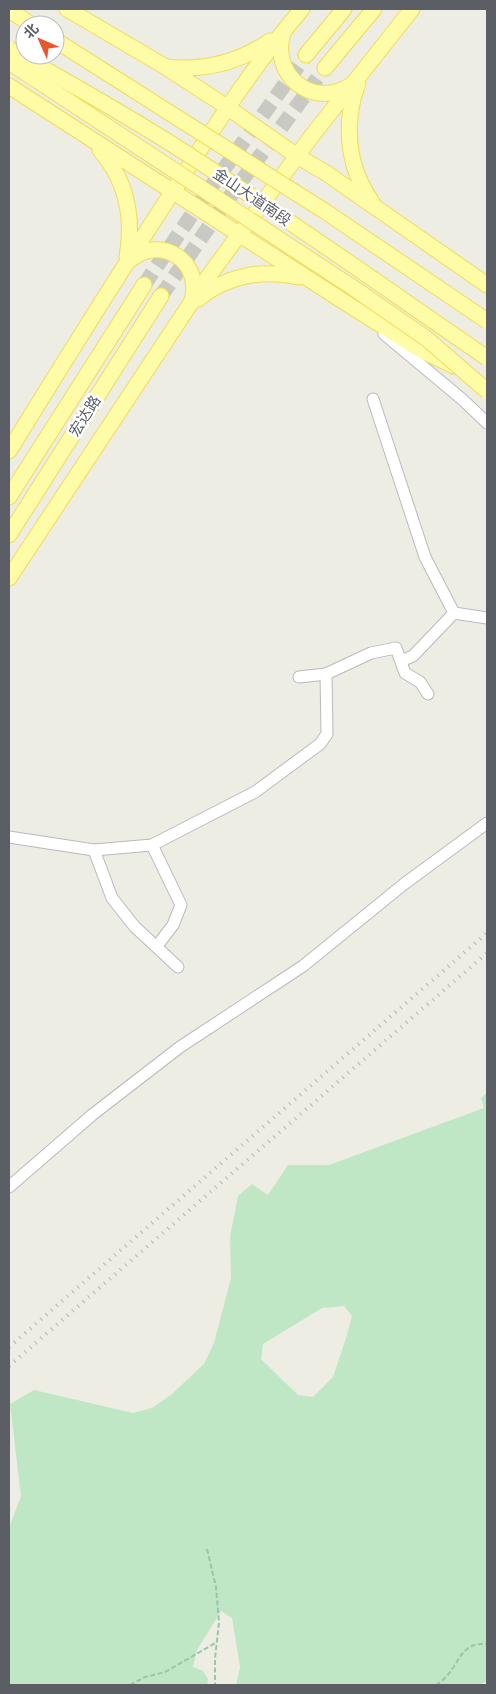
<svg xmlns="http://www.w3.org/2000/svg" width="496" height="1694" font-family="Raleway,'Noto Sans SC',sans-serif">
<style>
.green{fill:#bfe6c5;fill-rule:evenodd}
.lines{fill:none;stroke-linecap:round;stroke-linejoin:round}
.major-tunnel{stroke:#c9c9c3;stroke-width:15;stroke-dasharray:15 8;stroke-linecap:butt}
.minor-casing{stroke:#b8babf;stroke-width:13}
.major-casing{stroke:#f1db59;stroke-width:17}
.path{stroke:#99c6ab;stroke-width:2;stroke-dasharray:5 2.5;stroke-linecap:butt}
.minor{stroke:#fff;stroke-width:11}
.major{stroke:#fffca7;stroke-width:15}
.rail{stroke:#b4b5b5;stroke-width:4;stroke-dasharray:1 6;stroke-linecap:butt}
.major-bridge-casing{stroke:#f1db59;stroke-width:17;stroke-linecap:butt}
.major-bridge{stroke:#fffca7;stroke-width:15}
.labels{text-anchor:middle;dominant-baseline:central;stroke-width:5;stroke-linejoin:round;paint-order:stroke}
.street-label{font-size:15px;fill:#5b5e64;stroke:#fff}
</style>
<rect width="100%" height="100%" fill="#eeede3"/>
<path class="green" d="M487,1092v589l-8,4h-243l4,-18 -8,-49 -11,-7 -24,39 -4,17 10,4 5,8 -1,6h-198v-157l12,-32 -11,-92 24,-14 99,23 19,-5 20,-14 32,-30 10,-21 17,-65 -1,-41 8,-41 14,-12 16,11 20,-30h41l155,-57 -3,-10zM344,1306l8,10 -5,19 -14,42 -20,20 -15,-2 -37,-36 2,-15 59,-36z"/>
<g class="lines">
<g class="major-tunnel">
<polyline points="144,285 208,191 306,55"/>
<polyline points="161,296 226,202 325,68"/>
</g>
<defs>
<g id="minor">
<polyline points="384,334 463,400 487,423"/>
<polyline points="373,399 425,557 454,613 487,618"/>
<polyline points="401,661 413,656 454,613"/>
<polyline points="299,677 326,674"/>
<polyline points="9,837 94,850 152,845 255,792 320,744 327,734 326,674 371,653 396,648 405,673 420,682 428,694"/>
<polyline points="152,845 181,905 173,925 157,946"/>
<polyline points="94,850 112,898 135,927 178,967"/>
<polyline points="9,1187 92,1115 180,1047 303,966 404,884 487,823"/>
</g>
<g id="major">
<polyline points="67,9 164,66 227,107 297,156 326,173 487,285"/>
<polyline points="9,10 32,25"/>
<path d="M283,33c-13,42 30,77 68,52"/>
<polyline points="306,55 344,9"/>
<path d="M166,67c38,4 72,-4 104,-26"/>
<polyline points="325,68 374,9"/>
<path d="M358,83c-15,39 -11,84 14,119"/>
<polyline points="9,86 346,303 419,349 454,366"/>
<path d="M100,150c26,30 34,67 27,107"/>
<path d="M130,260c31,-26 73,1 62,41"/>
<path d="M198,299c29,-24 65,-30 101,-22"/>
<path d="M9,451c55,-89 110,-178 168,-266 39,-61 78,-121 125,-176"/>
<polyline points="9,497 144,285"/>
<polyline points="9,535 161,296"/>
<polyline points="9,578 208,277 311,137 412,9"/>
</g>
</defs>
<use href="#minor" class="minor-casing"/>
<use href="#major" class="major-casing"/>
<g class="path">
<polyline points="207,1549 216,1587 219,1622 215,1659 215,1685"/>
<polyline points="130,1685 145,1677 165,1672 217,1642"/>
<path d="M436,1685c3,-2 7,-5 10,-8 14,-15 15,-35 41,-33"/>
</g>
<use href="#minor" class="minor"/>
<use href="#major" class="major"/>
<g class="rail">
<polyline points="9,1347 487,933"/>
<polyline points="9,1366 487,953"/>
</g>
<defs>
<g id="major-bridge">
<polyline points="55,40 326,212 487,321"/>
<path d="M9,49c57,32 114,64 169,99 105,67 207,140 309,210"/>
<polyline points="9,62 355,289 427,339 487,391"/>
</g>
</defs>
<use href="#major-bridge" class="major-bridge-casing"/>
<use href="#major-bridge" class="major-bridge"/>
</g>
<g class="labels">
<g class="street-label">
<text transform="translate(252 197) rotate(34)">金山大道南段</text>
<text transform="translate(85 416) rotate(-58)">宏达路</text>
</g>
</g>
<rect width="496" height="1694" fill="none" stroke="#5b5e64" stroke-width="20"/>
<g transform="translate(40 40) rotate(315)"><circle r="24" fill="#ffffff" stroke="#bdbfc1"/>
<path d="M0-4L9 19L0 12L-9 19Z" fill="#e8562f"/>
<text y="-8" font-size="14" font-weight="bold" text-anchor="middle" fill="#5b5e64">北</text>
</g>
</svg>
